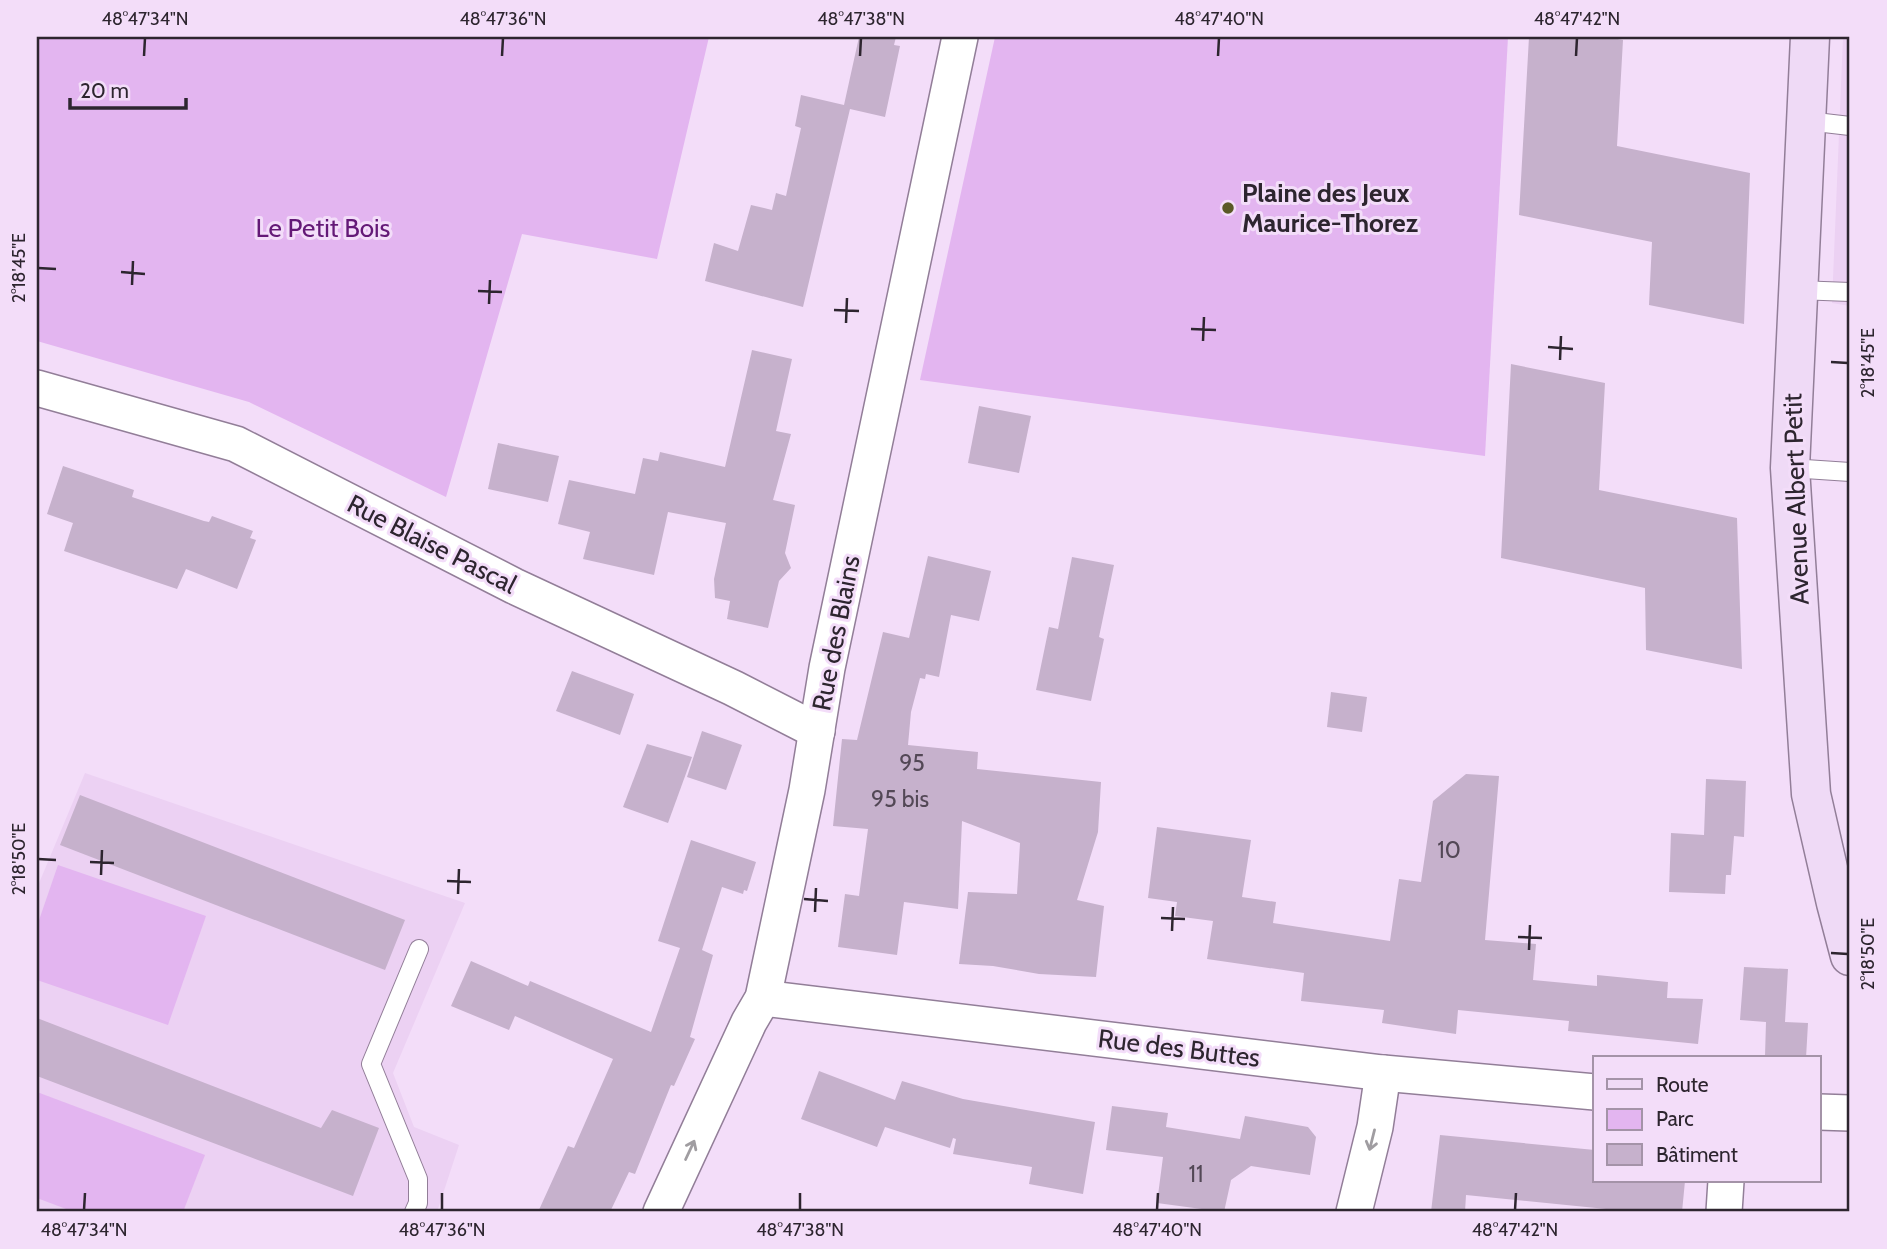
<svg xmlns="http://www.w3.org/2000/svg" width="1887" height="1249" font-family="Cabin,sans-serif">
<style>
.built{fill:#ecd1f3}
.green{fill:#e3b5f0}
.building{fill:#c6b1cc}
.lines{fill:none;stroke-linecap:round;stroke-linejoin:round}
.lane-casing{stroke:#927e98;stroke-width:20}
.street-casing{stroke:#927e98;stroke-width:38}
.secondary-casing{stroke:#927e98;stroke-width:41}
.lane{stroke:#fff;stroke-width:18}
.street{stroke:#fff;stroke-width:35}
.secondary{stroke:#efdaf6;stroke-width:38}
.oneway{stroke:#a09da1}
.ticks{fill:none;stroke:#2d252f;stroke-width:2.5}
.poi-dot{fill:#5a5926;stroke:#f3ddf9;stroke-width:2.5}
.labels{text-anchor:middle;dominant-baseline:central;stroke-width:6;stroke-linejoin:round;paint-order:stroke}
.number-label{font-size:23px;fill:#534856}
.poi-label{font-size:26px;font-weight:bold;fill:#2d252f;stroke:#f3ddf9;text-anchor:start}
.park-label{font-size:26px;fill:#641977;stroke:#f3ddf9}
.street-label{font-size:26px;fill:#2d252f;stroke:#f3ddf9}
.neatline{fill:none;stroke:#2d252f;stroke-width:2.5}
.ticks-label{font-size:18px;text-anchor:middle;fill:#2d252f}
</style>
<rect width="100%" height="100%" fill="#f3ddf9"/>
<g class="built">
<polygon points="1843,37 1850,37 1850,306 1832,303"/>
<polygon points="85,773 465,903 393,1073 414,1127 459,1145 437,1212 37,1212 37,888"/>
</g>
<g class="green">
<polygon points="37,37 709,37 657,259 522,234 446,497 249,402 37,341"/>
<polygon points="995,37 1508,37 1485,456 920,380"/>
<polygon points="58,865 206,916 168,1025 37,980 37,926"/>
<polygon points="37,1092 205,1155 183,1212 74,1212 37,1198"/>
</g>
<g class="building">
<polygon points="859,37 896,37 894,45 900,46 885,117 850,109 803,307 705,281 714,243 738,251 751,205 772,210 776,193 786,196 801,128 795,126 801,95 844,105"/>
<polygon points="1529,37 1607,37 1623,40 1617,146 1750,173 1744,324 1649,305 1652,242 1519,215"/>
<polygon points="752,350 792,359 776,431 791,434 773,500 795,505 785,553 791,568 779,581 768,628 727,619 730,601 715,598 714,579 726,523 668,512 654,575 583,559 590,532 558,524 569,480 635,494 643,458 658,461 660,452 725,467"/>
<polygon points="1511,364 1605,383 1599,490 1737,518 1742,669 1646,650 1645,588 1501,558"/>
<polygon points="979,406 1031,416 1019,473 968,463"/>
<polygon points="498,443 559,456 548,502 488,489"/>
<polygon points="63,466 134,490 132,497 204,521 209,522 212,516 253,531 250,538 256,540 237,589 186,569 177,589 64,551 73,523 47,514"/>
<polygon points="928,556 991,571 979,621 951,615 939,677 926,674 925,679 920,678 911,712 908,745 978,752 977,769 1101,782 1098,832 1077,900 1104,906 1096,977 1039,974 993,966 959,964 968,892 1017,894 1020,843 962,821 958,909 904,902 897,955 838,947 845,894 859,896 868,829 833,826 842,739 857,740 883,632 909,638"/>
<polygon points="1072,557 1114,565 1099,637 1104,639 1091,701 1036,690 1049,627 1058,629"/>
<polygon points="572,671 634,694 620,735 556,711"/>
<polygon points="1331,692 1367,697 1362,732 1327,727"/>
<polygon points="702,731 742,745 726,790 687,777"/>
<polygon points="647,744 692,757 668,823 623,807"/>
<polygon points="1466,774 1499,776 1485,940 1536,944 1533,980 1597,986 1597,975 1668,982 1667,998 1703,999 1698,1044 1568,1031 1569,1021 1458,1010 1456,1034 1382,1023 1384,1010 1301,1001 1304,973 1207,959 1213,921 1175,916 1177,902 1148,898 1157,827 1251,840 1242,897 1276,902 1273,923 1390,941 1399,879 1421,882 1433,801"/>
<polygon points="1706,779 1746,781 1744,837 1734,836 1731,875 1726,875 1725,894 1669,892 1671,833 1704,835"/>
<polygon points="80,795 405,920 385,970 60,845"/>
<polygon points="691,840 756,862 747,891 744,890 743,894 722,887 702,950 713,955 690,1037 695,1039 674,1086 671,1085 635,1174 629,1172 610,1212 538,1212 568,1146 574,1148 613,1059 515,1016 509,1030 451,1006 471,961 528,986 530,981 651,1032 680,948 658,941"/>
<polygon points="1744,967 1788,969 1785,1022 1808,1023 1806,1058 1765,1056 1766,1022 1740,1020"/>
<polygon points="37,1018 321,1128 332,1110 379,1128 353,1196 37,1076"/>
<polygon points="819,1071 895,1100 902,1081 963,1099 1095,1122 1083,1194 1029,1184 1032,1167 953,1154 956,1139 953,1138 950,1148 885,1127 877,1147 801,1119"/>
<polygon points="1112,1106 1168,1113 1166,1127 1240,1139 1245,1116 1308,1127 1316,1137 1310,1175 1251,1166 1231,1180 1224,1212 1157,1203 1163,1157 1106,1150"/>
<polygon points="1440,1135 1595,1150 1595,1181 1685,1181 1682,1212 1636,1212 1466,1195 1465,1212 1431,1212"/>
</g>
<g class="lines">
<defs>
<g id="lane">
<polyline points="1807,121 1850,126"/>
<polyline points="1797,290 1850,292"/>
<polyline points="1790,468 1850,472"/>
<polyline points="414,1212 418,1203 418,1179 371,1064 419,949"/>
</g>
<g id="street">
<polyline points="37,388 236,444 514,586 733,688 817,731"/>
<polyline points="763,998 1383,1073 1595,1092"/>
<polyline points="1819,1112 1850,1113"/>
<polyline points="661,1212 749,1022 763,998 807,790 827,668 960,37"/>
<polyline points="1354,1212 1375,1127 1383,1073"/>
<polyline points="1724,1212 1726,1181"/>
</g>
<polyline id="secondary" points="1810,37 1790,468 1811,794 1836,903 1850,956"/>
</defs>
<use href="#lane" class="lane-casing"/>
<use href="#street" class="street-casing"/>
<use href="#secondary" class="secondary-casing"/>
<use href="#lane" class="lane"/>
<use href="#street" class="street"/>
<use href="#secondary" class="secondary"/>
</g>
<defs><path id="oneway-shaft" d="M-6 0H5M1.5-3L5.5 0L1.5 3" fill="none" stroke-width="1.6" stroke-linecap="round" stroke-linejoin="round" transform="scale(1.75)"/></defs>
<g class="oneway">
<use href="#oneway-shaft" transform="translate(1372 1140) rotate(104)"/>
<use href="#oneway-shaft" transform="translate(690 1150) rotate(-65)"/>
</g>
<path class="ticks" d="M144,56l1,-18M502,56l1,-18M860,56l1,-18M1218,56l1,-18M1576,56l1,-18M38,268l18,1M121,272l24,2M132,285l1,-24M478,291l24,1M489,304l1,-24M834,310l25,1M846,323l1,-25M1191,329l25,1M1203,341l1,-24M1548,347l25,2M1560,360l1,-24M1831,362l17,1M38,859l18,1M90,862l24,1M101,875l1,-25M447,881l24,1M458,894l1,-25M804,899l24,2M815,912l1,-24M1161,918l24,1M1172,931l1,-24M1518,937l24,1M1529,950l1,-25M1831,953l17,1M84,1210l1,-17M442,1210v-17M800,1210v-17M1157,1210l1,-17M1515,1210l1,-17"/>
<circle class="poi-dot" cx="1228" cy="208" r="7"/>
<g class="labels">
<g class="number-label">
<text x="912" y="763">95</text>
<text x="900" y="799">95 bis</text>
<text x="1449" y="850">10</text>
<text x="1196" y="1174">11</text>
</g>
<g class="poi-label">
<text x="1242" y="193">Plaine des Jeux<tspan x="1242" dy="30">Maurice-Thorez</tspan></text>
</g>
<g class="park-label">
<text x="323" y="228">Le Petit Bois</text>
</g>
<g class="street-label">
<text transform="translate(1796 499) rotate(-92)">Avenue Albert Petit</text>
<text transform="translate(432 544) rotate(27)">Rue Blaise Pascal</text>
<text transform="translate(836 633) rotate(-79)">Rue des Blains</text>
<text transform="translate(1179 1048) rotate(7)">Rue des Buttes</text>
</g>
</g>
<rect width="1887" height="1249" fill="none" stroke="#f3ddf9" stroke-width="77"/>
<rect x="1593" y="1056" width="228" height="126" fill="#f3ddf9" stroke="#a493a8" stroke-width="2"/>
<rect x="1607" y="1079" width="35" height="10" fill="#efdaf6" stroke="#a493a8" stroke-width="2"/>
<text x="1656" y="1092" font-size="21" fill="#2d252f">Route</text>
<rect x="1607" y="1109" width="35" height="21" fill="#e3b5f0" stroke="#a493a8" stroke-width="2"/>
<text x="1656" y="1126" font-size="21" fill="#2d252f">Parc</text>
<rect x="1607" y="1144" width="35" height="21" fill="#c6b1cc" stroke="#a493a8" stroke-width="2"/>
<text x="1656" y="1162" font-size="21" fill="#2d252f">Bâtiment</text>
<path d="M70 98v10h116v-10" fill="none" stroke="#2d252f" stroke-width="3.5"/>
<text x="80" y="98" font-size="21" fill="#2d252f" stroke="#f3ddf9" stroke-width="5" paint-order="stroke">20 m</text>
<rect x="38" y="38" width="1810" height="1172" class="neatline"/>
<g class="ticks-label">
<text x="145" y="25">48°47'34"N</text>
<text x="503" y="25">48°47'36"N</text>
<text x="861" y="25">48°47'38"N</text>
<text x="1219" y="25">48°47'40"N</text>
<text x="1577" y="25">48°47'42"N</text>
<text transform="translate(19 268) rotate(-90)" y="6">2°18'45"E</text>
<text transform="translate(1868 363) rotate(-90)" y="6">2°18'45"E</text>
<text transform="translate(19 859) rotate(-90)" y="6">2°18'50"E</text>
<text transform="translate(1868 954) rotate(-90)" y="6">2°18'50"E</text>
<text x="84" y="1236">48°47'34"N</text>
<text x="442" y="1236">48°47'36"N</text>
<text x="800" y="1236">48°47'38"N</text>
<text x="1157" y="1236">48°47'40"N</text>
<text x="1515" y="1236">48°47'42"N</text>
</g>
</svg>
